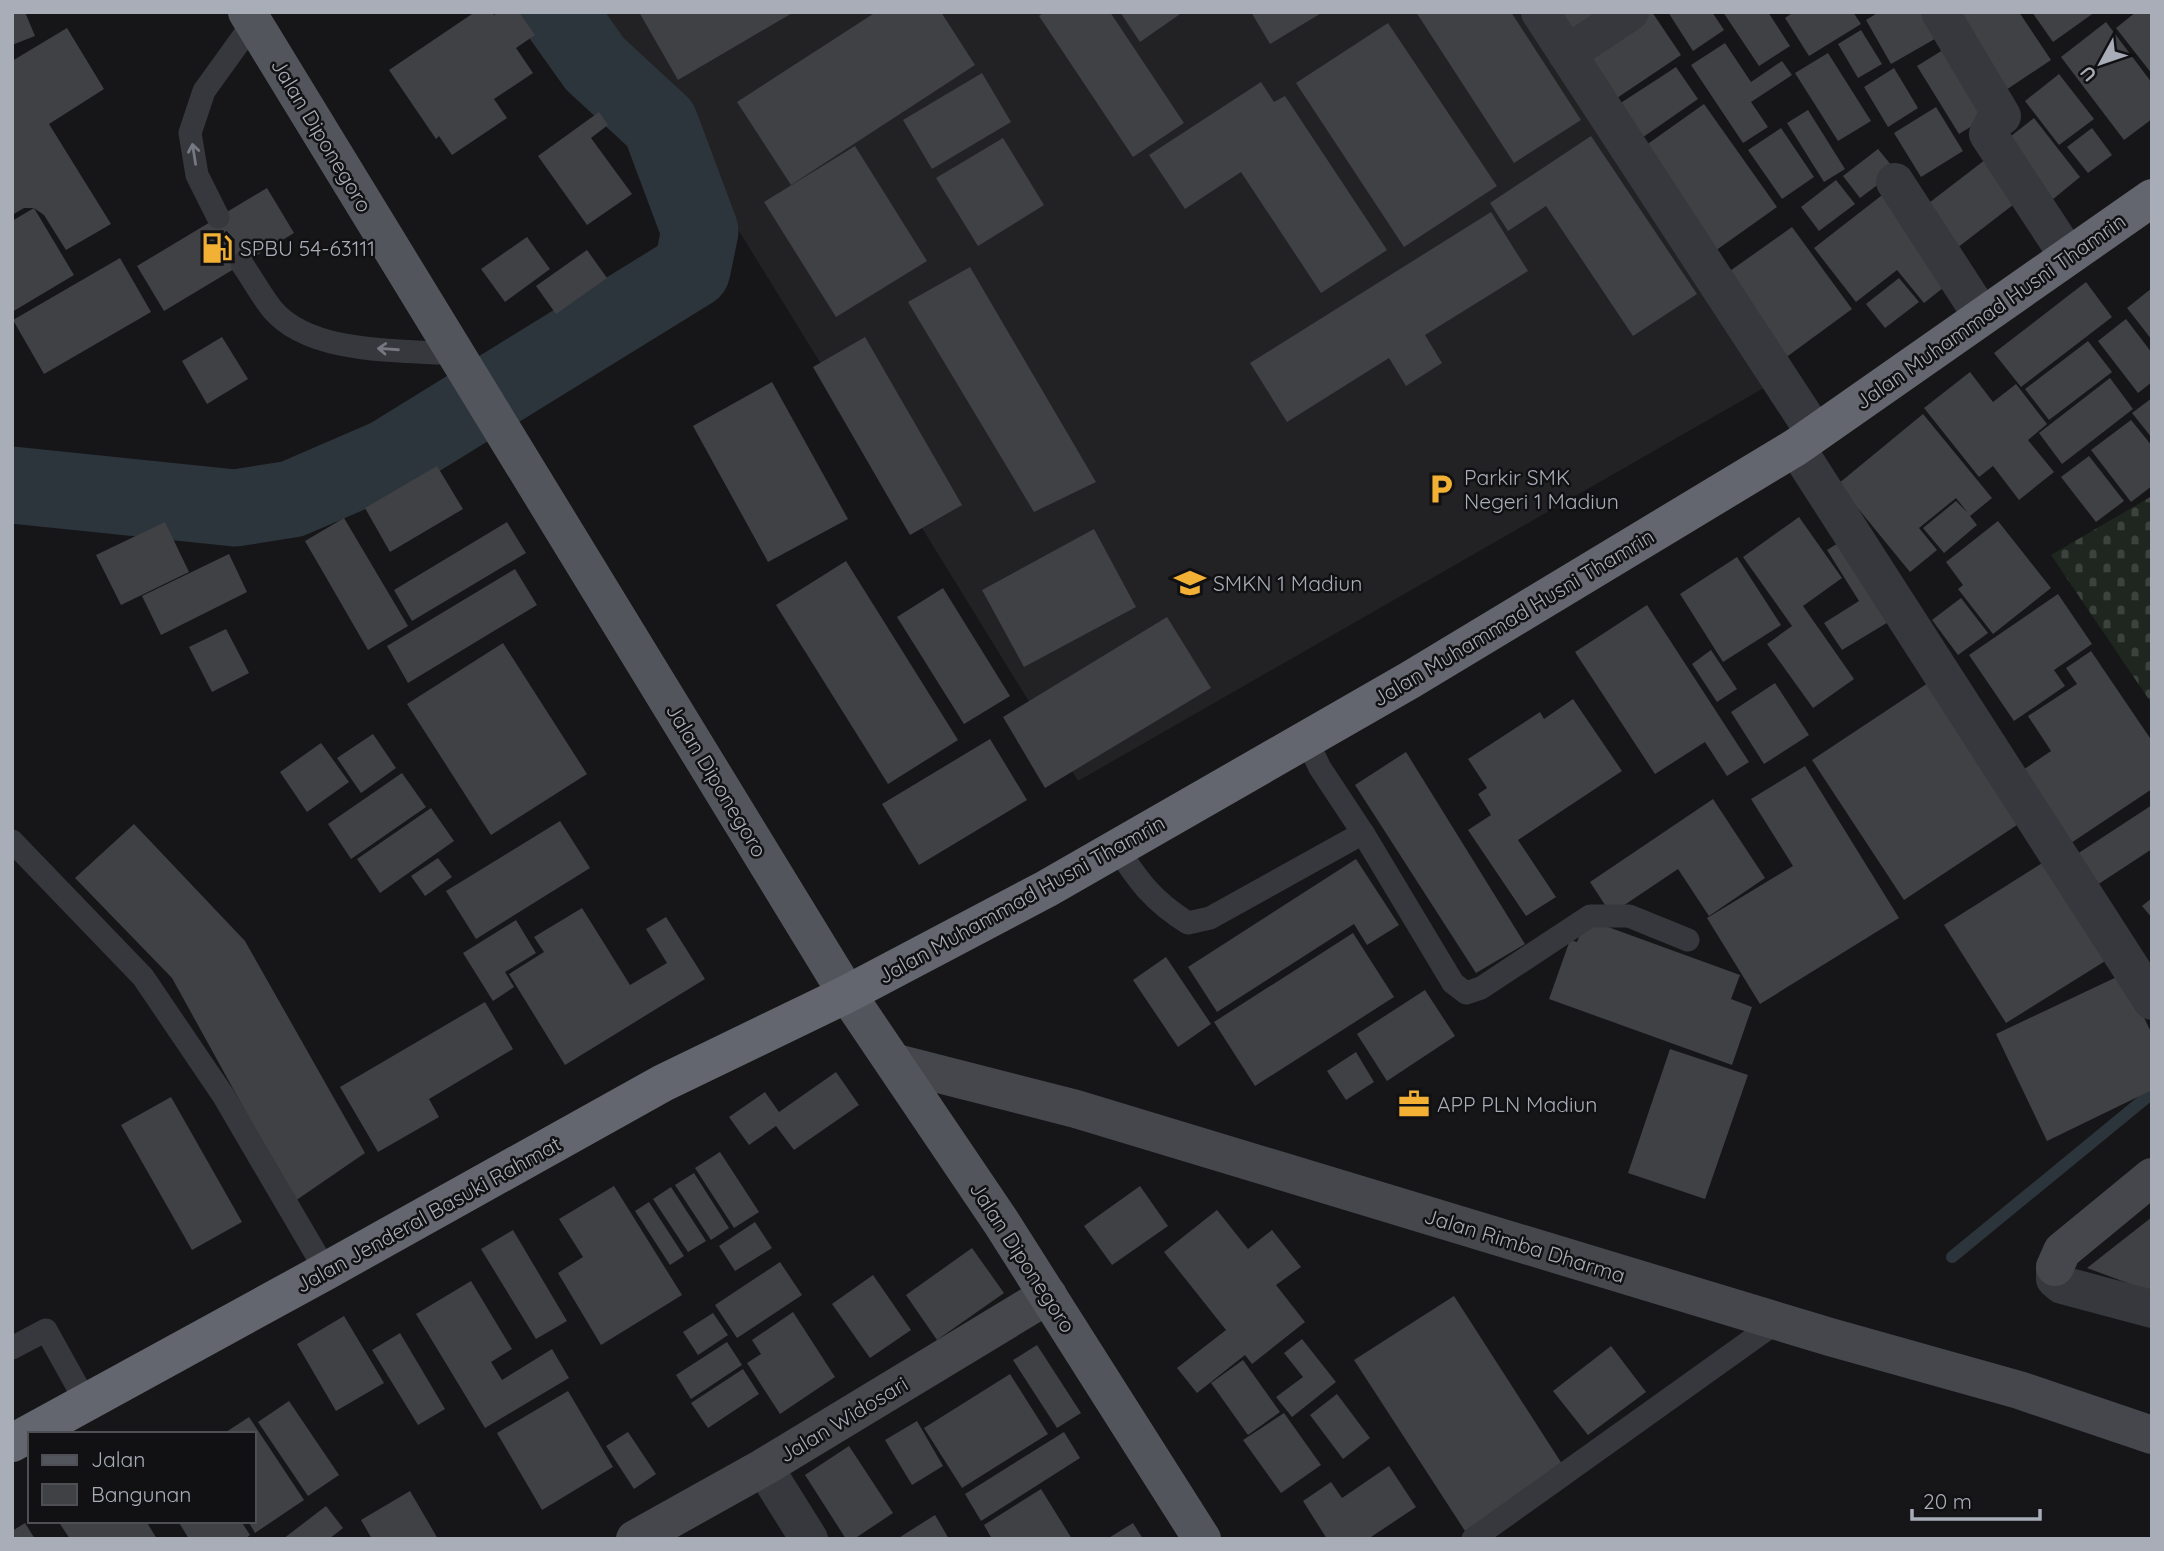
<svg xmlns="http://www.w3.org/2000/svg" width="2164" height="1551" font-family="Quicksand,sans-serif">
<style>
.built{fill:#222225}
.cemetery{fill:url(#cemetery-stones)}
.lines{fill:none;stroke-linecap:round;stroke-linejoin:round}
.stream{stroke:#2c353c;stroke-width:12}
.river{stroke:#2c353c;stroke-width:77}
.building{fill:#404145}
.lane{stroke:#37383d;stroke-width:23}
.street{stroke:#37383d;stroke-width:38}
.secondary{stroke:#45474d;stroke-width:38}
.primary{stroke:#53555c;stroke-width:38}
.highway{stroke:#63666e;stroke-width:38}
.oneway{stroke:#757881}
.labels{text-anchor:middle;dominant-baseline:central;stroke-width:5;stroke-linejoin:round;paint-order:stroke}
.street-label{font-size:21px;fill:#a8adb8;stroke:#111113}
.poi-label{font-size:21px;fill:#a8adb8;stroke:#111113;text-anchor:start}
</style>
<defs>
<pattern id="cemetery-stones" width="16" height="16" patternUnits="userSpaceOnUse" patternTransform="scale(1.75)"><rect width="16" height="16" fill="#1e261f"/><path d="M2 7V4a2 2 0 0 1 4 0v3zM10 15v-3a2 2 0 0 1 4 0v3z" fill="#3c433d"/></pattern>
</defs>
<rect width="100%" height="100%" fill="#161618"/>
<polygon class="built" points="604,12 1525,12 1769,385 1078,781"/>
<polygon class="cemetery" points="2152,496 2152,704 2051,555"/>
<g class="lines">
<polyline class="stream" points="1952,1257 2152,1093"/>
<polyline class="river" points="12,485 235,508 292,499 389,457 692,270 700,231 660,124 595,64 558,12"/>
</g>
<g class="building">
<polygon points="12,12 25,12 35,36 12,45"/>
<polygon points="475,12 492,12 494,15 499,12 519,12 535,35 516,48 533,73 494,99 507,118 452,155 439,136 436,139 389,70"/>
<polygon points="639,12 794,12 678,80"/>
<polygon points="876,12 941,12 975,65 791,185 737,102"/>
<polygon points="1044,12 1110,12 1184,123 1133,157 1039,16"/>
<polygon points="1120,12 1183,12 1140,42"/>
<polygon points="1251,12 1323,12 1270,44"/>
<polygon points="1416,12 1511,12 1581,120 1514,163"/>
<polygon points="1558,12 1618,12 1577,40"/>
<polygon points="1640,12 1652,12 1681,55 1611,102 1579,53"/>
<polygon points="1668,12 1712,12 1724,30 1693,51"/>
<polygon points="1723,12 1768,12 1790,46 1759,66"/>
<polygon points="1794,12 1853,12 1861,24 1809,56 1785,18"/>
<polygon points="1879,12 1935,12 1947,32 1891,64 1866,20"/>
<polygon points="1965,12 2019,12 2051,60 1997,96 1948,24"/>
<polygon points="2032,12 2095,12 2053,42"/>
<polygon points="2136,12 2152,12 2152,74 2116,28"/>
<polygon points="2106,22 2152,83 2152,119 2124,140 2061,57"/>
<polygon points="1388,23 1497,186 1404,247 1296,83"/>
<polygon points="67,28 104,89 49,124 111,224 66,250 44,215 34,208 74,275 12,312 12,221 34,208 24,208 12,215 12,61"/>
<polygon points="1861,30 1882,64 1858,78 1838,44"/>
<polygon points="1725,43 1751,82 1782,61 1792,75 1751,102 1768,127 1743,143 1691,65"/>
<polygon points="1951,45 1993,113 1959,134 1917,66"/>
<polygon points="1828,53 1871,121 1838,141 1795,73"/>
<polygon points="1676,67 1698,99 1636,142 1613,108"/>
<polygon points="1894,68 1918,108 1888,127 1864,87"/>
<polygon points="982,73 1011,122 932,169 903,120"/>
<polygon points="2059,74 2094,119 2059,145 2025,101"/>
<polygon points="1261,82 1274,102 1285,96 1387,250 1321,293 1241,172 1185,209 1149,155"/>
<polygon points="1704,104 1777,207 1715,251 1642,148"/>
<polygon points="1936,107 1963,151 1921,177 1894,133"/>
<polygon points="1808,110 1845,169 1824,182 1787,123"/>
<polygon points="599,112 608,125 591,138 632,194 587,225 538,156"/>
<polygon points="2034,118 2080,177 2052,200 2006,140"/>
<polygon points="1781,128 1814,177 1782,199 1748,150"/>
<polygon points="2092,128 2112,155 2088,173 2067,147"/>
<polygon points="1591,136 1697,294 1633,336 1546,206 1508,231 1490,203"/>
<polygon points="1003,138 1044,205 978,246 936,178"/>
<polygon points="855,146 927,261 836,317 764,202"/>
<polygon points="1878,149 1896,171 1860,198 1843,176"/>
<polygon points="1990,156 2022,198 1957,248 1925,206"/>
<polygon points="1836,180 1855,204 1819,231 1801,207"/>
<polygon points="267,188 294,233 164,311 137,266"/>
<polygon points="1886,192 1953,280 1924,303 1897,270 1856,302 1814,248"/>
<polygon points="1491,212 1528,271 1425,335 1442,363 1406,386 1389,358 1287,422 1250,363"/>
<polygon points="1792,227 1852,309 1773,367 1713,283"/>
<polygon points="527,237 550,269 505,302 481,269"/>
<polygon points="587,250 607,278 556,314 536,286"/>
<polygon points="120,258 151,312 44,374 13,320"/>
<polygon points="970,267 1096,482 1034,512 908,302"/>
<polygon points="1899,278 1919,302 1885,328 1866,304"/>
<polygon points="2086,282 2112,317 2021,387 1994,353"/>
<polygon points="2152,288 2152,340 2127,308"/>
<polygon points="2126,319 2152,353 2152,382 2138,393 2098,341"/>
<polygon points="222,337 248,379 207,404 182,361"/>
<polygon points="865,337 962,505 910,535 813,367"/>
<polygon points="2088,341 2112,372 2049,420 2025,389"/>
<polygon points="1970,372 1993,402 2016,384 2047,424 2028,440 2054,472 2019,500 1993,466 1979,477 1924,408"/>
<polygon points="2110,378 2133,409 2062,464 2039,433"/>
<polygon points="772,382 848,519 768,562 693,426"/>
<polygon points="2152,398 2152,438 2132,413"/>
<polygon points="1923,414 1992,498 1970,516 1977,525 1944,553 1923,528 1956,501 1968,513 1956,498 1919,528 1937,550 1910,572 1838,484"/>
<polygon points="2131,420 2152,446 2152,486 2131,502 2091,450"/>
<polygon points="2089,456 2124,501 2096,522 2061,477"/>
<polygon points="437,466 463,509 390,552 365,508"/>
<polygon points="1799,517 1842,578 1803,606 1854,679 1813,708 1767,644 1792,626 1743,557"/>
<polygon points="344,518 408,626 368,650 305,541"/>
<polygon points="1998,521 2051,588 1993,634 1958,589 1963,585 1946,562"/>
<polygon points="165,522 189,572 121,605 96,555"/>
<polygon points="507,522 526,553 412,621 394,590"/>
<polygon points="1094,529 1136,607 1024,667 982,590"/>
<polygon points="1840,542 1890,621 1842,650 1824,623 1859,601 1827,550"/>
<polygon points="229,554 247,592 161,635 142,596"/>
<polygon points="1737,557 1781,625 1723,662 1680,594"/>
<polygon points="846,561 958,740 888,784 776,605"/>
<polygon points="515,569 537,605 408,683 387,646"/>
<polygon points="943,588 1010,696 964,724 897,617"/>
<polygon points="2058,594 2092,644 2054,670 2065,686 2014,721 1969,655"/>
<polygon points="1961,598 1988,633 1958,655 1932,620"/>
<polygon points="1647,605 1749,762 1727,776 1705,742 1655,774 1575,652"/>
<polygon points="1167,617 1211,688 1045,788 1003,717"/>
<polygon points="226,629 249,673 212,692 189,647"/>
<polygon points="503,643 587,774 491,835 407,704"/>
<polygon points="1711,650 1737,689 1717,702 1692,664"/>
<polygon points="2091,651 2152,741 2152,789 2065,847 2017,774 2051,751 2028,716 2077,684 2066,668"/>
<polygon points="1934,679 2026,819 1904,900 1812,760"/>
<polygon points="1775,683 1809,735 1764,764 1731,712"/>
<polygon points="1573,699 1622,771 1518,840 1556,897 1526,916 1468,830 1491,815 1478,794 1487,788 1468,759 1540,712 1544,719"/>
<polygon points="373,734 396,768 361,793 337,758"/>
<polygon points="990,739 1027,800 919,865 882,804"/>
<polygon points="321,743 349,782 307,812 280,772"/>
<polygon points="1406,752 1525,944 1476,973 1355,785"/>
<polygon points="1805,766 1899,918 1760,1004 1707,918 1793,866 1751,799"/>
<polygon points="402,773 426,807 351,859 328,824"/>
<polygon points="1713,799 1765,878 1709,916 1678,869 1611,914 1590,882"/>
<polygon points="2152,805 2152,849 2094,887 2074,856"/>
<polygon points="431,808 454,841 380,893 357,859"/>
<polygon points="560,821 590,868 476,939 446,891"/>
<polygon points="134,824 245,941 365,1153 295,1201 172,978 75,878"/>
<polygon points="438,858 452,877 425,896 411,876"/>
<polygon points="1356,859 1399,925 1367,945 1354,924 1217,1012 1188,967"/>
<polygon points="2047,860 2110,958 2006,1023 1944,925"/>
<polygon points="2152,898 2152,918 2142,906"/>
<polygon points="582,908 630,985 667,963 646,929 666,917 705,979 565,1065 509,974 544,952 534,937"/>
<polygon points="1586,919 1740,975 1731,999 1752,1007 1732,1065 1549,999 1570,940 1577,942"/>
<polygon points="516,920 536,953 505,972 514,987 493,1001 463,953"/>
<polygon points="1353,933 1394,997 1255,1086 1214,1022"/>
<polygon points="1166,957 1211,1024 1178,1047 1133,980"/>
<polygon points="2123,974 2152,1034 2152,1090 2047,1141 1996,1034"/>
<polygon points="1425,990 1455,1036 1387,1081 1357,1034"/>
<polygon points="485,1002 513,1049 429,1099 439,1117 378,1152 340,1087"/>
<polygon points="1670,1049 1748,1075 1705,1199 1628,1173"/>
<polygon points="1356,1052 1374,1082 1346,1100 1327,1071"/>
<polygon points="836,1072 859,1105 794,1150 776,1126 749,1145 729,1117 765,1092 779,1112"/>
<polygon points="171,1097 242,1222 192,1250 121,1125"/>
<polygon points="720,1152 759,1212 734,1228 695,1168"/>
<polygon points="694,1173 729,1228 711,1240 675,1185"/>
<polygon points="614,1186 682,1295 601,1345 558,1273 583,1257 559,1219"/>
<polygon points="1140,1186 1168,1226 1112,1265 1084,1226"/>
<polygon points="671,1187 706,1241 688,1252 653,1199"/>
<polygon points="649,1202 684,1256 670,1265 635,1211"/>
<polygon points="1217,1210 1248,1249 1272,1230 1301,1267 1276,1285 1305,1322 1252,1364 1245,1355 1197,1393 1177,1368 1226,1330 1164,1252"/>
<polygon points="2152,1217 2152,1292 2087,1268"/>
<polygon points="755,1222 772,1248 735,1271 719,1246"/>
<polygon points="513,1230 567,1321 536,1339 481,1249"/>
<polygon points="972,1248 1004,1293 937,1340 906,1295"/>
<polygon points="780,1262 802,1295 737,1338 715,1305"/>
<polygon points="873,1275 911,1330 870,1358 832,1304"/>
<polygon points="471,1281 512,1349 491,1362 502,1380 552,1349 569,1378 485,1428 416,1314"/>
<polygon points="1454,1296 1564,1467 1465,1531 1354,1360"/>
<polygon points="793,1312 835,1377 780,1414 747,1363 761,1354 752,1340"/>
<polygon points="713,1313 728,1335 698,1355 683,1332"/>
<polygon points="344,1316 384,1383 336,1411 297,1344"/>
<polygon points="400,1333 445,1409 418,1425 372,1350"/>
<polygon points="1302,1339 1336,1382 1292,1417 1276,1397 1303,1377 1284,1353"/>
<polygon points="727,1342 742,1365 691,1399 676,1375"/>
<polygon points="1037,1345 1081,1413 1057,1428 1013,1360"/>
<polygon points="1611,1346 1646,1392 1588,1435 1553,1391"/>
<polygon points="1243,1360 1280,1412 1248,1435 1211,1383"/>
<polygon points="743,1369 759,1394 708,1428 691,1403"/>
<polygon points="1010,1374 1048,1434 962,1488 924,1428"/>
<polygon points="568,1391 613,1467 542,1510 497,1433"/>
<polygon points="1337,1394 1370,1438 1343,1459 1310,1415"/>
<polygon points="289,1401 339,1475 308,1496 258,1422"/>
<polygon points="1284,1413 1321,1465 1281,1493 1243,1440"/>
<polygon points="249,1417 304,1500 255,1533 248,1521 254,1521 254,1434 223,1434"/>
<polygon points="917,1421 943,1466 912,1485 885,1440"/>
<polygon points="628,1432 656,1474 634,1489 606,1446"/>
<polygon points="1064,1432 1080,1458 981,1521 965,1494"/>
<polygon points="849,1446 893,1513 854,1539 846,1539 805,1475"/>
<polygon points="1389,1466 1416,1507 1368,1539 1327,1539 1303,1501 1331,1482 1342,1498"/>
<polygon points="1041,1489 1072,1539 992,1539 984,1525"/>
<polygon points="410,1491 438,1539 372,1539 361,1520"/>
<polygon points="326,1506 343,1528 329,1539 283,1539"/>
<polygon points="935,1515 949,1539 897,1539"/>
<polygon points="58,1521 146,1521 157,1539 70,1539"/>
<polygon points="178,1521 241,1521 250,1535 245,1539 189,1539"/>
<polygon points="25,1523 35,1539 12,1539 12,1531"/>
<polygon points="1133,1523 1143,1539 1107,1539"/>
</g>
<g class="lines">
<g class="lane">
<polyline points="218,217 197,175 190,133 204,91 253,23"/>
<path d="M242,264c10,14 19,31 30,45 38,46 129,41 184,45"/>
<polyline points="1306,739 1320,768 1363,833 1453,983 1466,993 1481,988 1590,916 1629,916 1688,940"/>
<polyline points="12,841 143,977 223,1095 326,1271"/>
<path d="M1117,848c22,34 36,53 71,75l22,-5 153,-85"/>
<polyline points="12,1348 46,1330 86,1402"/>
<polyline points="1473,1539 1778,1321"/>
</g>
<g class="street">
<polyline points="1540,12 1815,433"/>
<polyline points="1940,12 2002,116 1994,122 1988,134 2068,256"/>
<polyline points="1567,54 1630,12"/>
<polyline points="1895,182 1982,316"/>
<polyline points="1796,447 2152,1001"/>
<polyline points="2055,1267 2055,1279 2062,1285 2152,1309"/>
<polyline points="764,1467 809,1539"/>
</g>
<g class="secondary">
<polyline points="896,1063 1076,1109 1830,1337 2019,1390 2152,1435"/>
<polyline points="2055,1267 2062,1251 2152,1177"/>
<polyline points="635,1539 764,1467 1048,1295"/>
</g>
<polyline class="primary" points="247,12 847,994 1001,1222 1202,1539"/>
<polyline class="highway" points="12,1443 326,1271 663,1083 847,994 1046,889 1410,680 1796,447 2152,198"/>
</g>
<defs><path id="oneway-shaft" d="M-6 0H5M1.5-3L5.5 0L1.5 3" fill="none" stroke-width="1.6" stroke-linecap="round" stroke-linejoin="round" transform="scale(1.75)"/></defs>
<g class="oneway">
<use href="#oneway-shaft" transform="translate(194 154) rotate(-99)"/>
<use href="#oneway-shaft" transform="translate(388 349) rotate(-176)"/>
</g>
<defs>
<symbol id="fuel-bare" viewBox="-9 -9 18 18"><path d="M-5.5-6h7V0h2V4h1.3V-2.5L3-4.5l.8-.8L6-3V5H2.5V1h-1V6h-7ZM-4.2-4.7v3.2H.2V-4.7Z" fill="#f2b134" stroke="#111113" stroke-width="2.5" paint-order="stroke"/></symbol>
<symbol id="parking-bare" viewBox="-9 -9 18 18"><path d="M-3.5-5.5H1a3.5 3.5 0 0 1 0 7H-1V5.5H-3.5ZM-1-3.4V-.6H.8a1.4 1.4 0 0 0 0-2.8Z" fill="#f2b134" stroke="#111113" stroke-width="2.5" paint-order="stroke"/></symbol>
<symbol id="school-bare" viewBox="-9 -9 18 18"><path d="M0-5L7-2L0 1L-7-2ZM-4 1L0 2.5L4 1V4Q0 6-4 4Z" fill="#f2b134" stroke="#111113" stroke-width="2.5" paint-order="stroke"/></symbol>
<symbol id="office-bare" viewBox="-9 -9 18 18"><path d="M-6-3h4V-5.5h4V-3h4V5H-6ZM-1-4.5V-3h2v-1.5ZM-6 0V1H6V0Z" fill="#f2b134" stroke="#111113" stroke-width="2.5" paint-order="stroke"/></symbol>
</defs>
<g fill-rule="evenodd">
<use href="#fuel-bare" x="195" y="226" width="44" height="44"/>
<use href="#parking-bare" x="1419" y="467" width="44" height="44"/>
<use href="#school-bare" x="1168" y="561" width="44" height="44"/>
<use href="#office-bare" x="1392" y="1082" width="44" height="44"/>
</g>
<g class="labels">
<g class="street-label">
<text transform="translate(322 135) rotate(59)">Jalan Diponegoro</text>
<text transform="translate(1990 311) rotate(-35)">Jalan Muhammad Husni Thamrin</text>
<text transform="translate(1513 617) rotate(-31)">Jalan Muhammad Husni Thamrin</text>
<text transform="translate(717 780) rotate(59)">Jalan Diponegoro</text>
<text transform="translate(1021 899) rotate(-29)">Jalan Muhammad Husni Thamrin</text>
<text transform="translate(428 1214) rotate(-29)">Jalan Jenderal Basuki Rahmat</text>
<text transform="translate(1525 1245) rotate(17)">Jalan Rimba Dharma</text>
<text transform="translate(1023 1257) rotate(57)">Jalan Diponegoro</text>
<text transform="translate(843 1419) rotate(-31)">Jalan Widosari</text>
</g>
<g class="poi-label">
<text x="240" y="248">SPBU 54-63111</text>
<text x="1464" y="477">Parkir SMK<tspan x="1464" dy="24">Negeri 1 Madiun</tspan></text>
<text x="1213" y="583">SMKN 1 Madiun</text>
<text x="1437" y="1104">APP PLN Madiun</text>
</g>
</g>
<rect width="2164" height="1551" fill="none" stroke="#a8adb8" stroke-width="28"/>
<rect x="28" y="1432" width="228" height="91" fill="#111113" stroke="#4d4f55" stroke-width="2"/>
<rect x="42" y="1455" width="35" height="10" fill="#53555c" stroke="#4d4f55" stroke-width="2"/>
<text x="91" y="1467" font-size="21" fill="#a8adb8">Jalan</text>
<rect x="42" y="1484" width="35" height="21" fill="#404145" stroke="#4d4f55" stroke-width="2"/>
<text x="91" y="1502" font-size="21" fill="#a8adb8">Bangunan</text>
<g transform="translate(2101 63) rotate(230)" stroke="#111113" stroke-width="5" paint-order="stroke">
<path d="M0-5L12 26L0 18L-12 26Z" fill="#a8adb8"/>
<text y="-10" font-size="19" font-weight="bold" text-anchor="middle" fill="#a8adb8">U</text>
</g>
<path d="M1912 1509v10h128v-10" fill="none" stroke="#a8adb8" stroke-width="3.5"/>
<text x="1923" y="1509" font-size="21" fill="#a8adb8" stroke="#111113" stroke-width="5" paint-order="stroke">20 m</text>
</svg>
